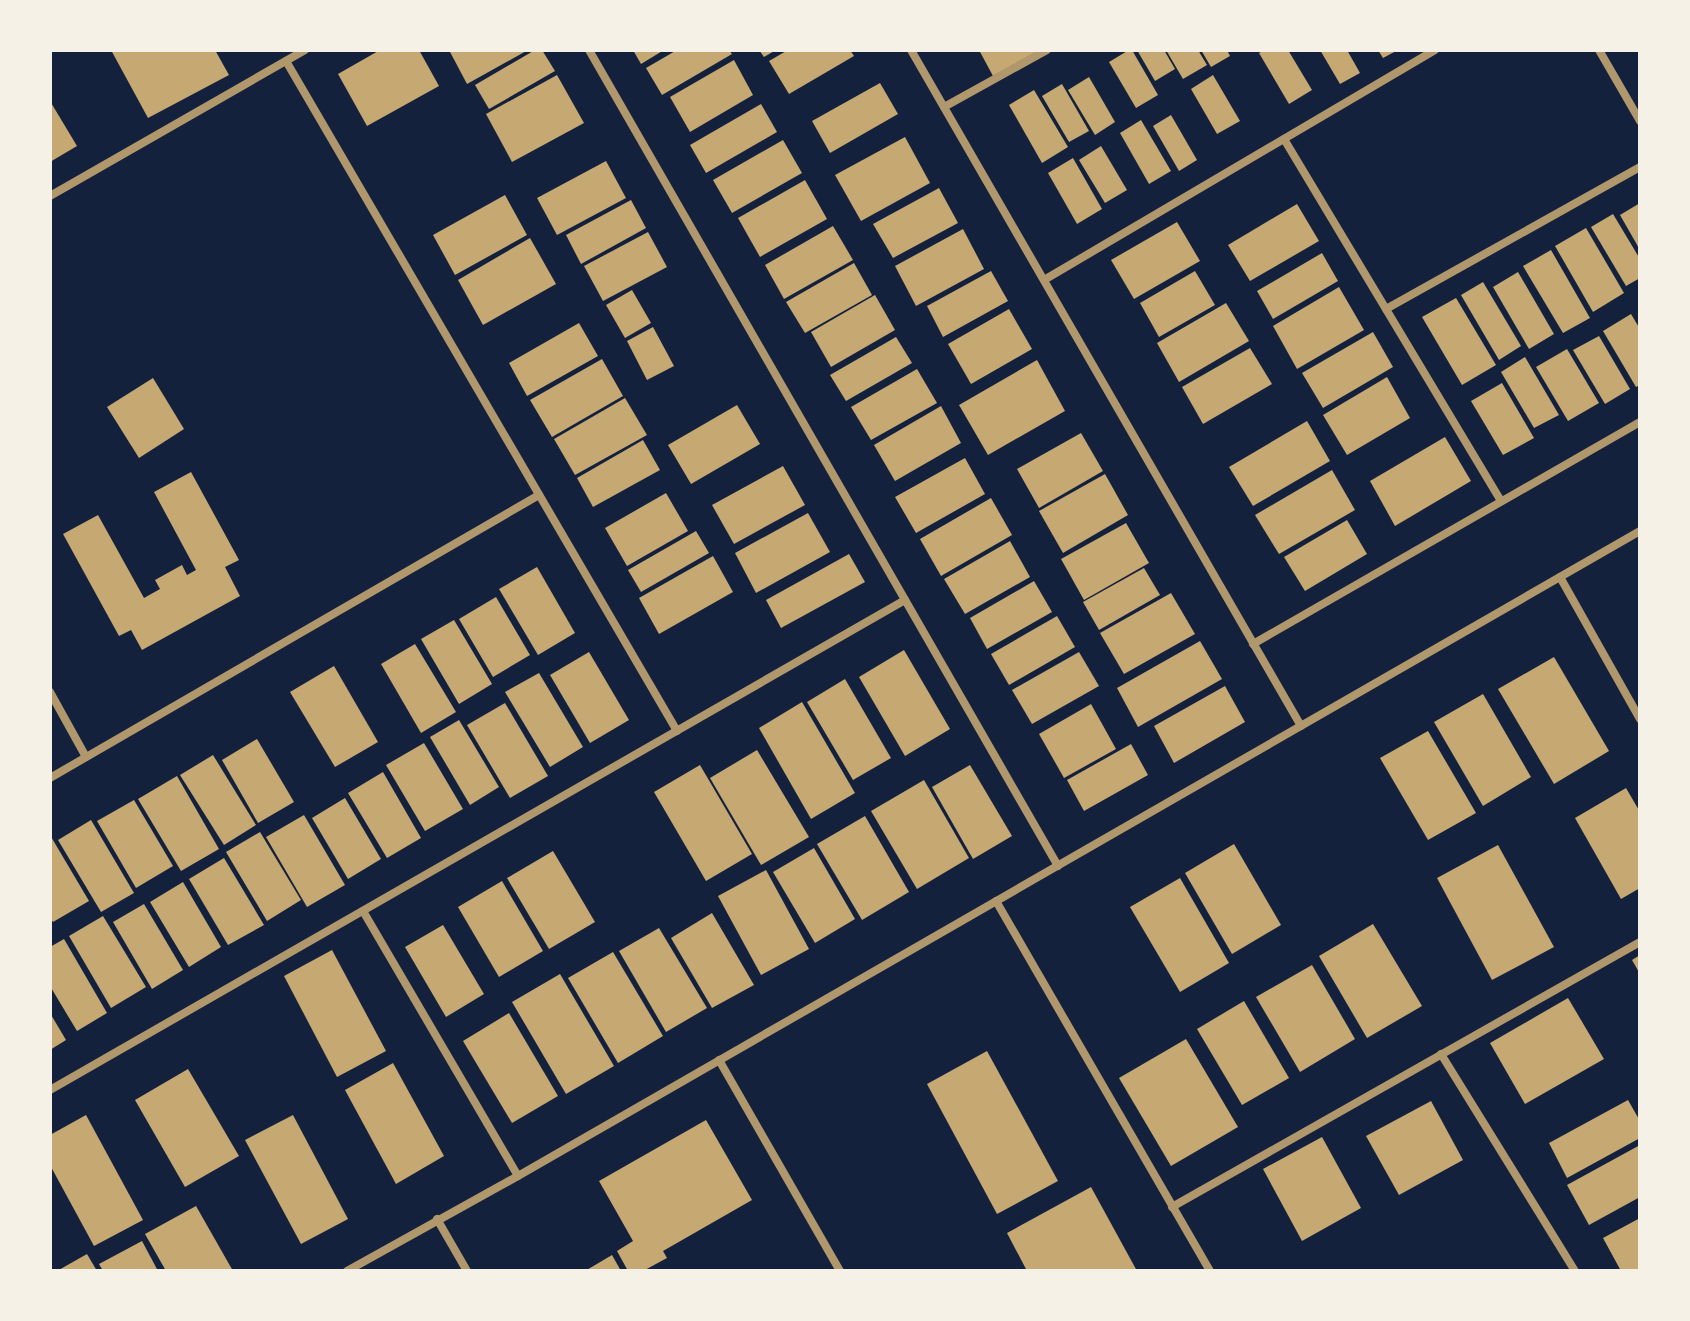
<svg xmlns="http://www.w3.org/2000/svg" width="1690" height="1321" font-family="'IBM Plex Sans',sans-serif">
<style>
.building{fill:#c6a872}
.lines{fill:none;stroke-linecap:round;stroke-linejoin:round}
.minor{stroke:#b1986c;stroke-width:8}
</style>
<rect width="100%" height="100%" fill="#14213d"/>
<g class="building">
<polygon points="111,50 215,50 229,75 148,118"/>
<polygon points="380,50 419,50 439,86 367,126 338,74"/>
<polygon points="449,50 528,50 467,84"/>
<polygon points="535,50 542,50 555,71 489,109 475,85"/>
<polygon points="633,50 664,50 641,64"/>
<polygon points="677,50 729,50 732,54 662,95 646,68"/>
<polygon points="759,50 776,50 764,57"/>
<polygon points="788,50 850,50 854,56 789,94 769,61"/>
<polygon points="979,50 1035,50 1036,52 993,76"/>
<polygon points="1129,50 1132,50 1158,95 1136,108 1109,62"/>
<polygon points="1137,50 1164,50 1175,69 1155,81"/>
<polygon points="1166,50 1198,50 1207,65 1183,79"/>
<polygon points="1201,50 1227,50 1230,56 1211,67"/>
<polygon points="1265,50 1288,50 1312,90 1289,104 1259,53"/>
<polygon points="1320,50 1347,50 1360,73 1340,84"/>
<polygon points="1378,50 1398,50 1383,58"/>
<polygon points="734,60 753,95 690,132 670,97"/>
<polygon points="557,75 584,123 512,162 486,114"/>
<polygon points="1213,75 1240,121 1217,134 1191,89"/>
<polygon points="1089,77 1115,122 1095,135 1068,90"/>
<polygon points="880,83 898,114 830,153 812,121"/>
<polygon points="1062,84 1089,131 1069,142 1042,96"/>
<polygon points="1034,90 1068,147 1042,163 1009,105"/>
<polygon points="50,101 77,146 50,162"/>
<polygon points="761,104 777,132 706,173 690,145"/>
<polygon points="1171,115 1197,160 1179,171 1153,126"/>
<polygon points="1141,120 1171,171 1149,184 1120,133"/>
<polygon points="905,137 930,183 861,221 835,175"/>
<polygon points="783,140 802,173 732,213 713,180"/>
<polygon points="1101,146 1127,190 1105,203 1079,160"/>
<polygon points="1073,158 1102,209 1077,224 1048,173"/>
<polygon points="606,161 626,198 557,235 537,198"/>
<polygon points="805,180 827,219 760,257 738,218"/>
<polygon points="939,188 958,223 893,258 873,224"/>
<polygon points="505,195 527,235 455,275 433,235"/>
<polygon points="631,200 646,228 581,264 566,235"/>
<polygon points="1640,203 1640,250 1620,215"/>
<polygon points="1297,204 1319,241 1250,281 1228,245"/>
<polygon points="1613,214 1640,259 1640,278 1626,286 1591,227"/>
<polygon points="1177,222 1200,261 1134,299 1111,260"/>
<polygon points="833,226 853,260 784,299 765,265"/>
<polygon points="1586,228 1624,293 1593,312 1555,246"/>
<polygon points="963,229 984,269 916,306 895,266"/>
<polygon points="648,232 667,267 603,301 584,266"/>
<polygon points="530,238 556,284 483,325 458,280"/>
<polygon points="1551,250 1590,318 1563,333 1523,266"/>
<polygon points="1322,253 1338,281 1273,319 1257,291"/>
<polygon points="854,263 872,295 805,333 786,302"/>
<polygon points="991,271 1008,301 943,337 927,306"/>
<polygon points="1195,271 1215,305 1159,337 1140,303"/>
<polygon points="1518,272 1554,334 1529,349 1493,287"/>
<polygon points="1483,282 1521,346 1499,360 1461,295"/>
<polygon points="1339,287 1364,330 1297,369 1273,326"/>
<polygon points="632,290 651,323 625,338 606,305"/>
<polygon points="875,295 895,330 831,367 811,332"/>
<polygon points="1456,298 1496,365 1462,385 1422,317"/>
<polygon points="1226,303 1249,341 1179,382 1157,343"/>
<polygon points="1009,309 1032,349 971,384 948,344"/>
<polygon points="1631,314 1640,329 1640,385 1636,387 1603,331"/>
<polygon points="579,323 598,356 527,396 509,363"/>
<polygon points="653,327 674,366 647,380 627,341"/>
<polygon points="1373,332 1393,367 1323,408 1302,373"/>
<polygon points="1599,336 1630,389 1605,404 1573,350"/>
<polygon points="896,337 912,363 846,401 830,375"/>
<polygon points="1250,348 1272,384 1203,424 1182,387"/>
<polygon points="1567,349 1599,403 1568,421 1536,367"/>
<polygon points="1525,357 1559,415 1534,428 1501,372"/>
<polygon points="602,359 623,396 552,437 530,400"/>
<polygon points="1037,360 1065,411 988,455 959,405"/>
<polygon points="917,369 937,403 871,440 851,407"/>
<polygon points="1387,377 1410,418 1347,455 1323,415"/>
<polygon points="153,378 184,429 139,458 107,407"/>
<polygon points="1502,383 1534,438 1503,455 1471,401"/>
<polygon points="625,398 647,435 575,475 554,439"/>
<polygon points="737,405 760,444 691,484 668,445"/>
<polygon points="941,406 961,443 895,481 874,445"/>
<polygon points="1307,421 1330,461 1253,506 1229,467"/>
<polygon points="1081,433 1103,471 1039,508 1017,469"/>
<polygon points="1445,437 1471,481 1395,526 1370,481"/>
<polygon points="643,440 660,470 593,507 577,478"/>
<polygon points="965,458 985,494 916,533 895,497"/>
<polygon points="783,466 805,505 734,544 712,505"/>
<polygon points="1332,470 1355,510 1279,554 1255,515"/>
<polygon points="191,472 239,560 225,567 240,596 142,650 131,630 119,636 63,534 98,515 144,598 160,589 155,580 182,565 187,575 196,570 154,492"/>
<polygon points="1105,474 1128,515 1063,553 1039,511"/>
<polygon points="666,493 688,531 627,566 605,528"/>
<polygon points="991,498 1012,535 941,576 920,539"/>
<polygon points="808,513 830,552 756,593 735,553"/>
<polygon points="1347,520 1367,554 1305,591 1284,557"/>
<polygon points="1126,523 1149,563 1084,600 1061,559"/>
<polygon points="696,531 709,553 641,592 628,570"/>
<polygon points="1010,541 1030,577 965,614 944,579"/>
<polygon points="849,554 865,582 781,628 766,600"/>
<polygon points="713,556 733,592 659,634 639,598"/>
<polygon points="537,567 575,633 538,655 499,589"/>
<polygon points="1144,568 1160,595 1099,630 1083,602"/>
<polygon points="1034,581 1052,612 987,649 970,618"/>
<polygon points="1171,593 1195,634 1124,674 1100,633"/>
<polygon points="496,597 530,655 493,677 459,619"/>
<polygon points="1057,616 1075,647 1009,685 991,654"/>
<polygon points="454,620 492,684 459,704 421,639"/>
<polygon points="1200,641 1222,679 1138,727 1117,688"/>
<polygon points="415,644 456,712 421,733 381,664"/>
<polygon points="904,650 950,729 905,756 859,677"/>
<polygon points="589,652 629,720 590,743 550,675"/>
<polygon points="1079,652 1099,686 1032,724 1012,690"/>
<polygon points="1554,657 1609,751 1554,784 1498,689"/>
<polygon points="334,666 378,742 335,767 290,692"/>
<polygon points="539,673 583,747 550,767 505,692"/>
<polygon points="845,679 891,758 853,780 807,702"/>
<polygon points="1225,686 1245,722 1174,763 1154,726"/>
<polygon points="1483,694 1531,777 1483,806 1434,722"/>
<polygon points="802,702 855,793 811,819 759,728"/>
<polygon points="505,703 548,776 510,798 467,725"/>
<polygon points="1091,704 1116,749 1064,778 1039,734"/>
<polygon points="459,720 499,787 470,805 430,737"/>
<polygon points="1428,731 1476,813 1428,840 1380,758"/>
<polygon points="257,739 294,802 258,823 222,760"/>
<polygon points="424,743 463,809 425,831 386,765"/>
<polygon points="1131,744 1148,775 1084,811 1067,780"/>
<polygon points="757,750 809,837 761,865 710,778"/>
<polygon points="213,755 256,825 224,845 180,775"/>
<polygon points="700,765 752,854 706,881 654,792"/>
<polygon points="970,765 1012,836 973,859 932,787"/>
<polygon points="383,772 421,838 387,858 348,793"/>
<polygon points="177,776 219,849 181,871 138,799"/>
<polygon points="924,780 969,858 917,889 871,811"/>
<polygon points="1626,788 1640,812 1640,888 1621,899 1575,818"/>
<polygon points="345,798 381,859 348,879 312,818"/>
<polygon points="134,800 173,866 136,888 97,821"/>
<polygon points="304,815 345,885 307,907 266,837"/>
<polygon points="865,816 909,892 862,920 817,844"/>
<polygon points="91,820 134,893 101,912 58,840"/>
<polygon points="260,832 301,900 267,921 226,852"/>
<polygon points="50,835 89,901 53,922 50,917"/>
<polygon points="1234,844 1281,925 1232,954 1185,873"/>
<polygon points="1498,845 1554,947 1492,980 1437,878"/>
<polygon points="814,848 855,919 815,943 773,872"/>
<polygon points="553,851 595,922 549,949 507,878"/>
<polygon points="224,858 264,925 228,945 189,879"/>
<polygon points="766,870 809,949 761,975 718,896"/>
<polygon points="1180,878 1229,963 1180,992 1130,907"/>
<polygon points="502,881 543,951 499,977 458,907"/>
<polygon points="183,882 221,947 189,967 150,902"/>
<polygon points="144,904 183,970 152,989 113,922"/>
<polygon points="712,913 754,985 712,1008 671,938"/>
<polygon points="103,916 146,987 111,1008 69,936"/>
<polygon points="1373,924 1422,1006 1367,1038 1319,956"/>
<polygon points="443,925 484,994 446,1017 405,947"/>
<polygon points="659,928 707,1008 666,1032 619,951"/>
<polygon points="64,939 107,1013 77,1031 50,986 50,947"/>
<polygon points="332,950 386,1051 337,1077 284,976"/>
<polygon points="613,952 663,1036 618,1063 568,978"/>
<polygon points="1640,955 1640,974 1632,960"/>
<polygon points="1312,965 1355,1039 1300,1072 1256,997"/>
<polygon points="560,974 614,1066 566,1094 512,1002"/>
<polygon points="1568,998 1604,1059 1525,1104 1490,1043"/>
<polygon points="1244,1001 1289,1078 1242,1105 1197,1029"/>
<polygon points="50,1013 66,1040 50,1050"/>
<polygon points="509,1013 558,1096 512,1123 463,1041"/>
<polygon points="1186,1039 1238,1127 1171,1166 1119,1078"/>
<polygon points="987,1051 1058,1181 997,1214 927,1084"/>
<polygon points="393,1063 444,1156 396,1184 345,1090"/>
<polygon points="188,1069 239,1156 185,1187 135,1100"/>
<polygon points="1628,1100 1640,1121 1640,1138 1567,1178 1549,1143"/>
<polygon points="1431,1101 1463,1160 1399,1195 1366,1136"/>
<polygon points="86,1115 143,1220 94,1246 50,1165 50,1135"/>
<polygon points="293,1115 348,1219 301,1244 245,1140"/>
<polygon points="706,1120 752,1200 663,1251 667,1258 643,1271 628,1271 617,1251 633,1241 599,1181"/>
<polygon points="1322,1137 1361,1208 1302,1241 1263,1169"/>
<polygon points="1640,1145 1640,1197 1589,1225 1567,1185"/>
<polygon points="1091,1187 1137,1271 1027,1271 1007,1233"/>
<polygon points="196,1206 233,1271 166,1271 145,1234"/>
<polygon points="1640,1218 1640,1271 1621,1271 1603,1238"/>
<polygon points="142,1241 158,1271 103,1271 99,1264"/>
<polygon points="87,1254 97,1271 57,1271"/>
<polygon points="612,1255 621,1271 585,1271"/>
</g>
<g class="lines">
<g class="minor">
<polyline points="589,50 1058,866"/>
<polyline points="911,50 1301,726"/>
<polyline points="1599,50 1640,121"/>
<polyline points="286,61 677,731"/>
<polyline points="944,107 1047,50"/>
<polyline points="1284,139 1501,501"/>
<polyline points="50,196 305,50"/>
<polyline points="1044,280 1435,50"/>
<polyline points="1386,309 1640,167"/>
<polyline points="1560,577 1640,719"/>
<polyline points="1253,644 1640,422"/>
<polyline points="50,692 86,757"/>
<polyline points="50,778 539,495"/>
<polyline points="996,901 1210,1271"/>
<polyline points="363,911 518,1176"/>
<polyline points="1441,1054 1575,1271"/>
<polyline points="719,1060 840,1271"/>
<polyline points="50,1090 905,600"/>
<polyline points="1172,1207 1640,942"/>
<polyline points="437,1219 467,1271"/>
<polyline points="347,1271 518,1176 1640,531"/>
</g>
</g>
<rect width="1690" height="1321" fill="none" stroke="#f6f1e7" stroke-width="104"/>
</svg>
